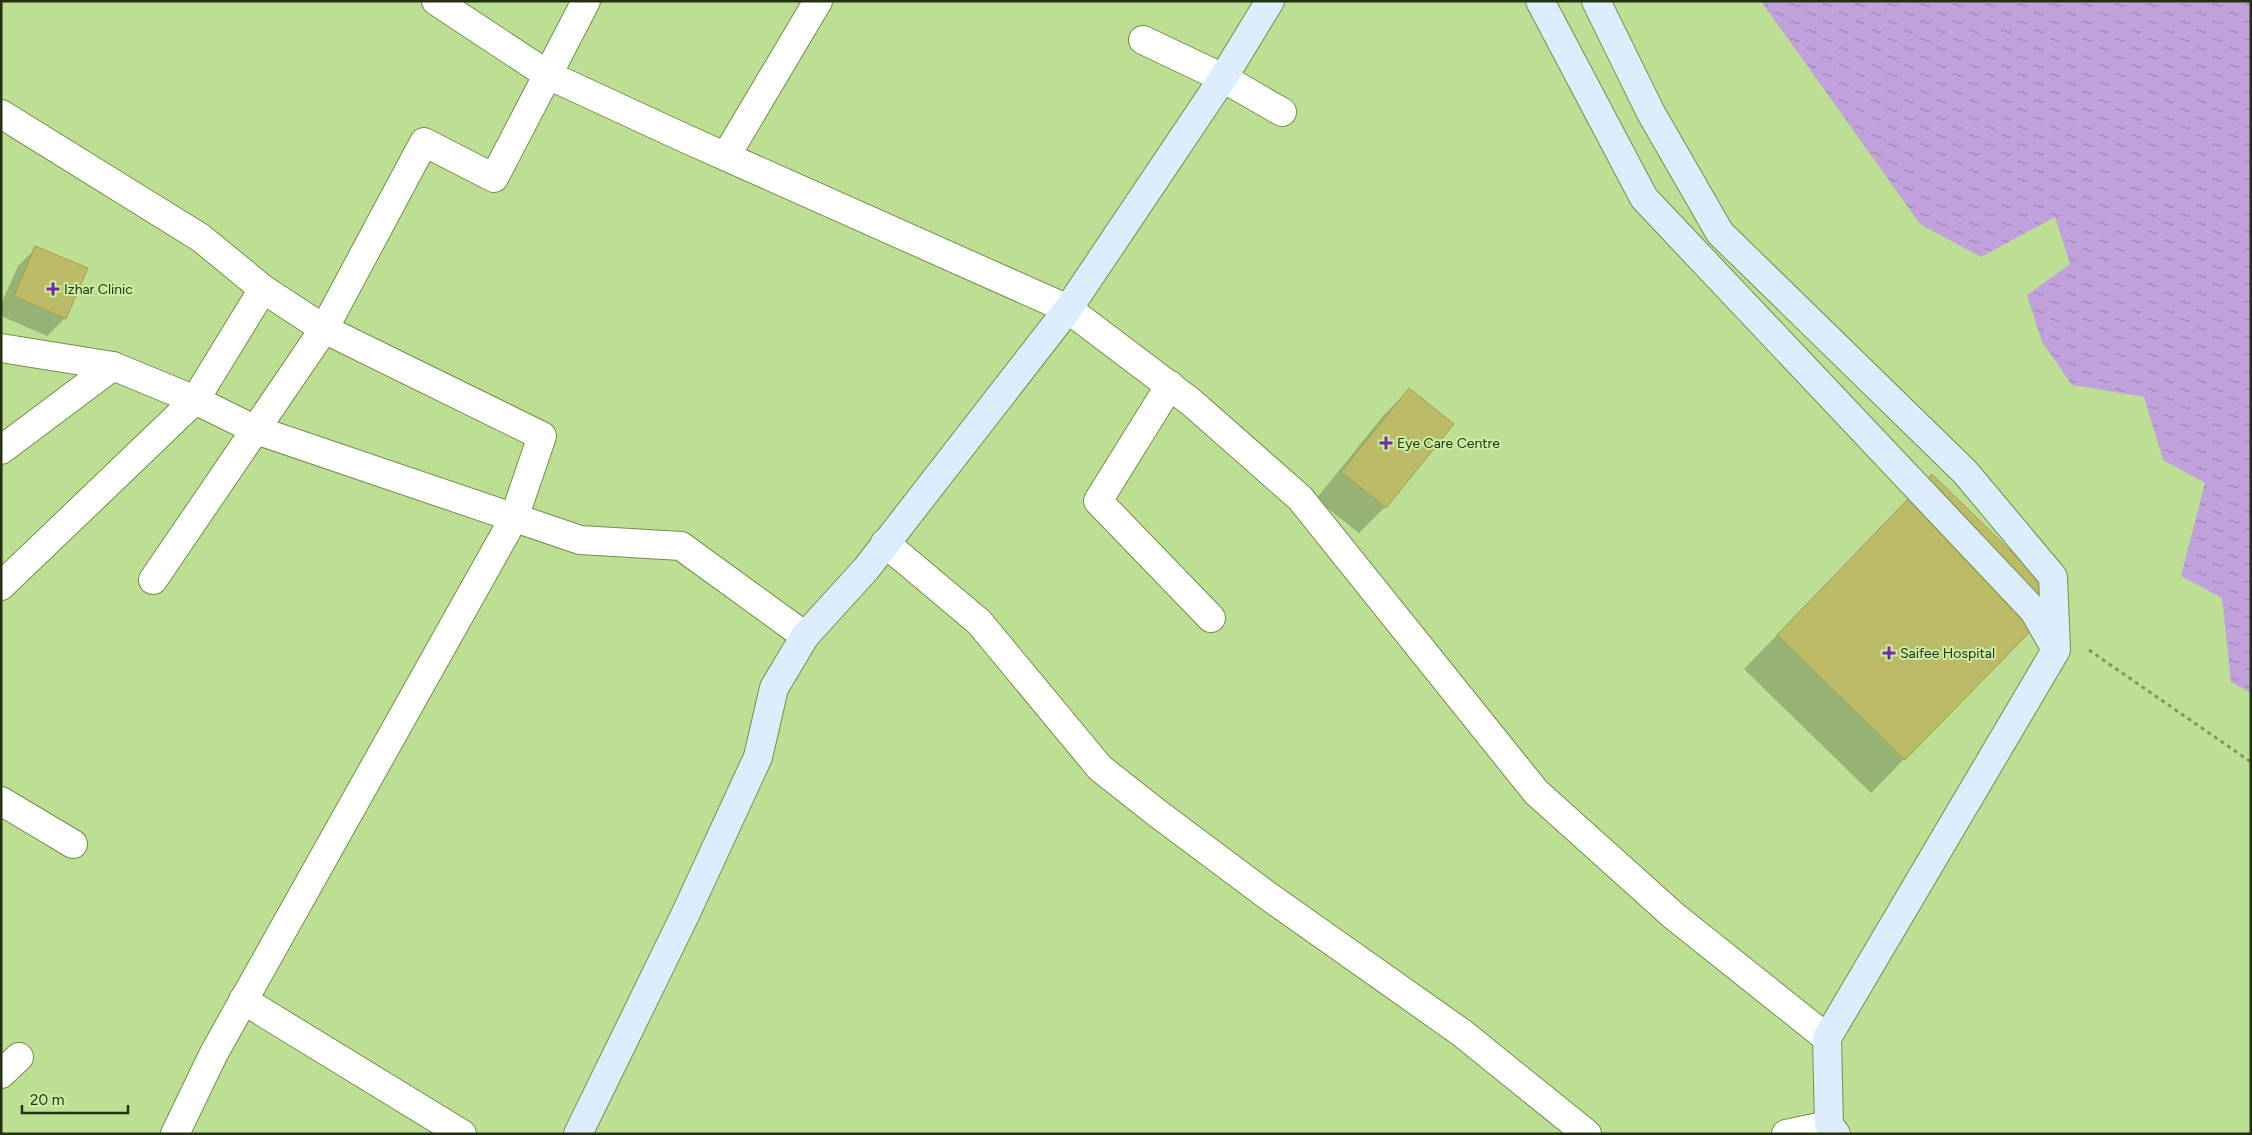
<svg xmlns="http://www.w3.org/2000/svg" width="2252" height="1135" font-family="Figtree,sans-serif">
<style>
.water{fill:url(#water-ripples)}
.shadow{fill:#0003}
.building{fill:#bbba67;stroke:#a2a04d}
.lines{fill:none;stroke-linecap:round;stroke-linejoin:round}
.street-casing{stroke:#729047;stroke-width:30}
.secondary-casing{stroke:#729047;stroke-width:30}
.path{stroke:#7f995f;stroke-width:3;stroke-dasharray:4 4;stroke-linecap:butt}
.street{stroke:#fff;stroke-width:28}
.secondary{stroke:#dcedfe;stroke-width:28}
.poi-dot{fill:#722da1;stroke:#caeda0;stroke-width:2}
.labels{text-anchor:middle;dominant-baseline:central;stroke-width:4;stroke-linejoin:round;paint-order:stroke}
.poi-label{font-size:14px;fill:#233011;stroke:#caeda0;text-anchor:start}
</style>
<defs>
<pattern id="water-ripples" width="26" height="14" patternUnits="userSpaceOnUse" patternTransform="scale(1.25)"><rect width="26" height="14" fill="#c0a1dc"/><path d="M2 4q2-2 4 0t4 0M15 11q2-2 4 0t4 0" fill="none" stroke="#9c84b1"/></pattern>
</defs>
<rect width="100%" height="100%" fill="#bddf93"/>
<polygon class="water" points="1761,1 2251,1 2251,693 2231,682 2222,598 2181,576 2205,483 2163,460 2144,397 2072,385 2042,342 2027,295 2070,264 2055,217 1981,257 1920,224"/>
<g class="shadow">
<polygon points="36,248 65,318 47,336 1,316 1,304 18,266"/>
<polygon points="1409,390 1385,507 1359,533 1316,499 1383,416"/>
<polygon points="1899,510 2059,600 1871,793 1744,669"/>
</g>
<g class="building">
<polygon points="35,246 88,268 66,319 14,296"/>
<polygon points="1409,388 1454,424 1386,508 1341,472"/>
<polygon points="1932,474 2061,600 1905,760 1777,635"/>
</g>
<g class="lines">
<defs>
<g id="street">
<polyline points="436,1 548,75 682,137 1068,309 1191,402 1300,498 1536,792 1674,916 1827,1038"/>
<polyline points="1143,40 1223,78 1282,112"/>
<polyline points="1,114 201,238 263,289 324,329 542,436 514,518 214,1053 175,1134"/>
<polyline points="726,156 818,1"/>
<polyline points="1,348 113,366 195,400 256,430 580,540 681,546 805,636"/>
<polyline points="1170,385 1098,501 1211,618"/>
<polyline points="1,450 113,366"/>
<polyline points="885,543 979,622 1100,768 1157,813 1268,896 1462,1033 1587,1134"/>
<polyline points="153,580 324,329 424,142 494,178 586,1"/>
<polyline points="1,586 195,400 263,289"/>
<polyline points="1,801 73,844"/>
<polyline points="243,1000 462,1134"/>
<polyline points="1,1074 19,1057"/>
<polyline points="1786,1134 1829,1125"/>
</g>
<g id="secondary">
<polyline points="1540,1 1644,198 2034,611 2054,646"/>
<polyline points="1596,1 1651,113 1720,233 1965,472 2053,577 2056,650 1827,1038 1829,1125 1836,1134"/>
<polyline points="578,1134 685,915 758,757 774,688 805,636 866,569 1068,309 1223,78 1270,1"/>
</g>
</defs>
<use href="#street" class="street-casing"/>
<use href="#secondary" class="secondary-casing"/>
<polyline class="path" points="2089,650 2251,762"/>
<use href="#street" class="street"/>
<use href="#secondary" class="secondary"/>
</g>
<g class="poi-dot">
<path d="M50.5 281.5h5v5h5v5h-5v5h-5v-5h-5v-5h5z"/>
<path d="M1383.5 435.5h5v5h5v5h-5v5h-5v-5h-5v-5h5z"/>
<path d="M1886.5 645.5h5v5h5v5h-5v5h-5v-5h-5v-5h5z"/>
</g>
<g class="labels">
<g class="poi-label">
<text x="64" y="289">Izhar Clinic</text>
<text x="1397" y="443">Eye Care Centre</text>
<text x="1900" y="653">Saifee Hospital</text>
</g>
</g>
<rect width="2252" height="1135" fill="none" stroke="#233011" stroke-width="5"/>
<path d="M22 1105v8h106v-8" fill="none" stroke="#233011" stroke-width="2.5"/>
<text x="30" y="1105" font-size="15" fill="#233011" stroke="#caeda0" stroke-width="4" paint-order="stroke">20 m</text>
</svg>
